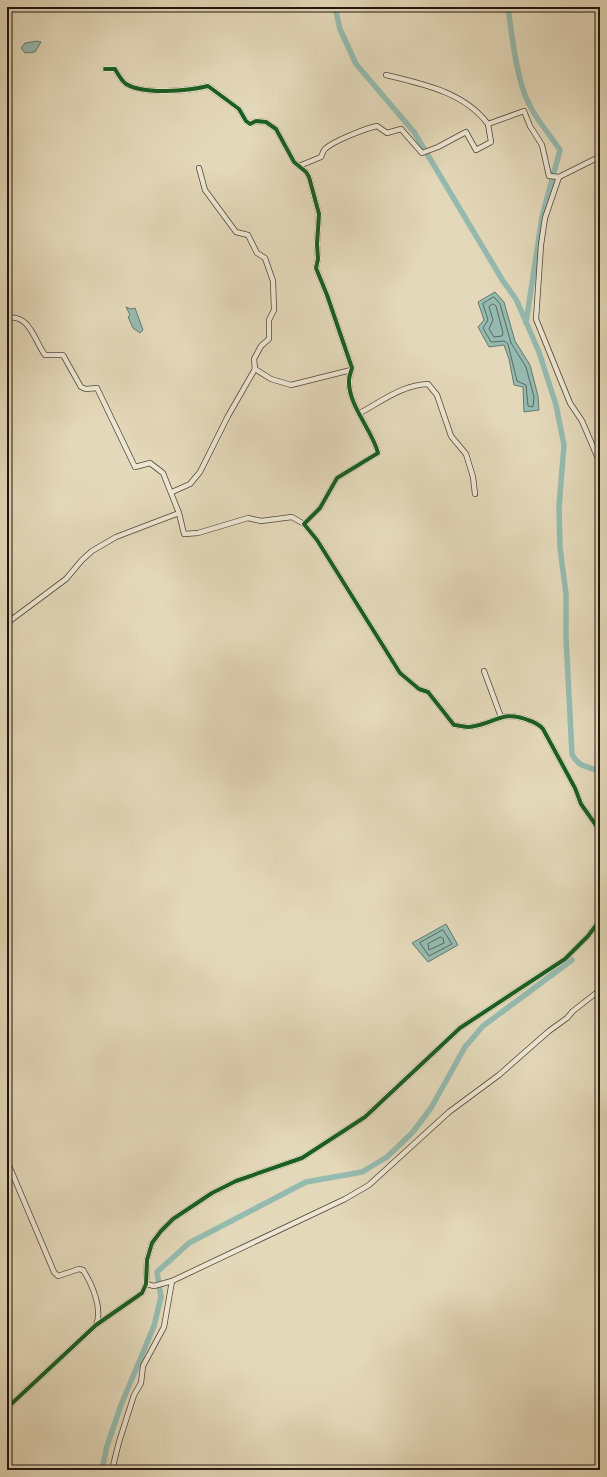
<svg xmlns="http://www.w3.org/2000/svg" width="607" height="1477" font-family="'Gentium Book Plus',serif">
<style>
.water{fill:#95baaf;stroke:#66786f}
.lines{fill:none;stroke-linecap:round;stroke-linejoin:round}
.shore{stroke:#5a685f;stroke-width:1}
.canal{stroke:#95baaf;stroke-width:5.5}
.street-casing{stroke:#51463a;stroke-width:6}
.street{stroke:#ede6d2;stroke-width:4.5}
.cycleway-casing{stroke:#ede6d2;stroke-width:6}
.cycleway{stroke:#1b5e20;stroke-width:4}
</style>
<rect width="100%" height="100%" fill="#e3d8b9"/>
<filter id="stains"><feTurbulence type="fractalNoise" baseFrequency=".005" numOctaves="4"/><feColorMatrix values="0 0 0 0 .2 0 0 0 0 .09 0 0 0 0 .02 0 0 0 .5 -.17"/></filter>
<radialGradient id="worn" r=".72"><stop offset=".6" stop-color="#630" stop-opacity="0"/><stop offset="1" stop-color="#630" stop-opacity=".3"/></radialGradient>
<g class="water">
<polygon points="37,41 41,42 35,52 25,53 21,48 25,43"/>
<polygon points="495,292 504,302 515,341 530,365 538,396 539,410 524,412 523,387 514,385 509,359 504,345 489,347 478,327 484,320 478,302"/>
<polygon points="126,307 131,309 135,308 143,330 140,333 133,328 128,317 130,315"/>
<polygon points="446,924 458,945 428,962 412,943"/>
</g>
<g class="lines">
<g class="shore">
<polygon points="494,297 500,304 511,343 526,367 534,397 533,407 528,406 526,385 517,381 508,344 504,341 491,342 483,328 488,320 483,304"/>
<polygon points="493,304 496,306 503,333 502,336 494,337 489,329 493,320 489,307"/>
<polygon points="443,930 452,944 429,956 420,943"/>
<polygon points="441,937 443,938 444,943 429,950 428,944"/>
</g>
<g class="canal">
<path d="M335,7l5,22 16,35 58,68 89,149 13,18 23,53 17,53 8,40 -5,62 1,41 6,46v44l6,116c6,13 16,13 28,17"/>
<path d="M508,7c4,29 7,60 17,88 8,21 23,37 35,55l-18,67 -16,106"/>
<polyline points="102,1470 107,1446 121,1405 154,1326 161,1297 157,1272 189,1243 306,1182 362,1172 387,1157 412,1133 431,1108 465,1047 483,1026 572,960"/>
</g>
<defs>
<g id="street">
<path d="M105,69h10c3,5 6,11 11,15 18,11 62,7 82,2l31,23 7,12 4,3 6,-3 10,1 10,7 18,33 12,10 3,5 10,37 -2,30 1,15 -2,9 11,27 25,73c-1,4 -3,8 -3,12 -1,26 23,49 29,73l-41,25 -17,30 -16,16 13,16 83,133 19,16 9,3 26,33c4,0 10,2 15,2 25,-2 32,-18 59,-7 6,2 11,4 15,9l32,59 6,16 19,27"/>
<path d="M386,75c37,9 78,17 102,49l36,-13 6,15 12,19 7,31 10,1 36,-18h5"/>
<path d="M299,166l22,-9c1,-2 2,-6 4,-8 8,-8 42,-21 52,-23l10,7 14,-4 21,24 16,-6 28,-15 10,18 15,-8 -3,-18"/>
<polyline points="7,173 8,173"/>
<polyline points="559,177 545,218 541,245 536,319 570,403 582,421 600,463"/>
<path d="M7,318c23,-4 27,22 38,37h18l18,32 5,2 11,-1 38,79 15,-4 13,10 16,40 5,21 14,-1 50,-15 13,3 31,-4 12,7"/>
<polyline points="255,369 271,379 291,385 351,370"/>
<path d="M360,413c22,-12 42,-28 68,-29l9,11 14,41 15,18 7,23 2,17"/>
<polyline points="172,492 190,484 200,472 228,416 255,369 254,359 261,346 269,339 269,320 274,310 273,281 265,258 257,253 248,235 236,232 205,190 199,168"/>
<polyline points="7,623 66,579 82,560 92,551 116,537 179,513"/>
<polyline points="484,671 501,717"/>
<path d="M7,1161l47,111 4,4 21,-7 4,1c9,14 20,39 13,55"/>
<polyline points="146,1284 154,1286 172,1281 345,1199 369,1185 449,1112 499,1075 549,1031 567,1018 573,1011 600,990"/>
<polyline points="7,1408 96,1325 142,1293 146,1284 147,1260 152,1243 161,1231 173,1219 212,1193 236,1181 302,1158 365,1117 460,1028 565,959 588,936 600,920"/>
<polyline points="112,1470 119,1442 134,1395 141,1383 143,1366 164,1327 172,1281"/>
</g>
</defs>
<use href="#street" class="street-casing"/>
<use href="#street" class="street"/>
<defs>
<g id="cycleway">
<path d="M105,69h10c3,5 6,11 11,15 18,11 62,7 82,2l31,23 7,12 4,3 6,-3 10,1 10,7 18,33 12,10 3,5 10,37 -2,30 1,15 -2,9 11,27 25,73c-1,4 -3,8 -3,12 -1,26 23,49 29,73l-41,25 -17,30 -16,16 13,16 83,133 19,16 9,3 26,33c4,0 10,2 15,2 25,-2 32,-18 59,-7 6,2 11,4 15,9l32,59 6,16 19,27"/>
<polyline points="7,1408 96,1325 142,1293 146,1284 147,1260 152,1243 161,1231 173,1219 212,1193 236,1181 302,1158 365,1117 460,1028 565,959 588,936 600,920"/>
</g>
</defs>
<use href="#cycleway" class="cycleway-casing"/>
<use href="#cycleway" class="cycleway"/>
</g>
<rect width="607" height="1477" fill="none" stroke="#e3d8b9" stroke-width="24"/>
<rect x="8" y="8" width="591" height="1461" fill="none" stroke="#20150f" stroke-width="2"/>
<rect x="12" y="12" width="583" height="1453" fill="none" stroke="#20150f"/>
<rect width="100%" height="100%" filter="url(#stains)"/>
<rect width="100%" height="100%" fill="url(#worn)"/>
</svg>
